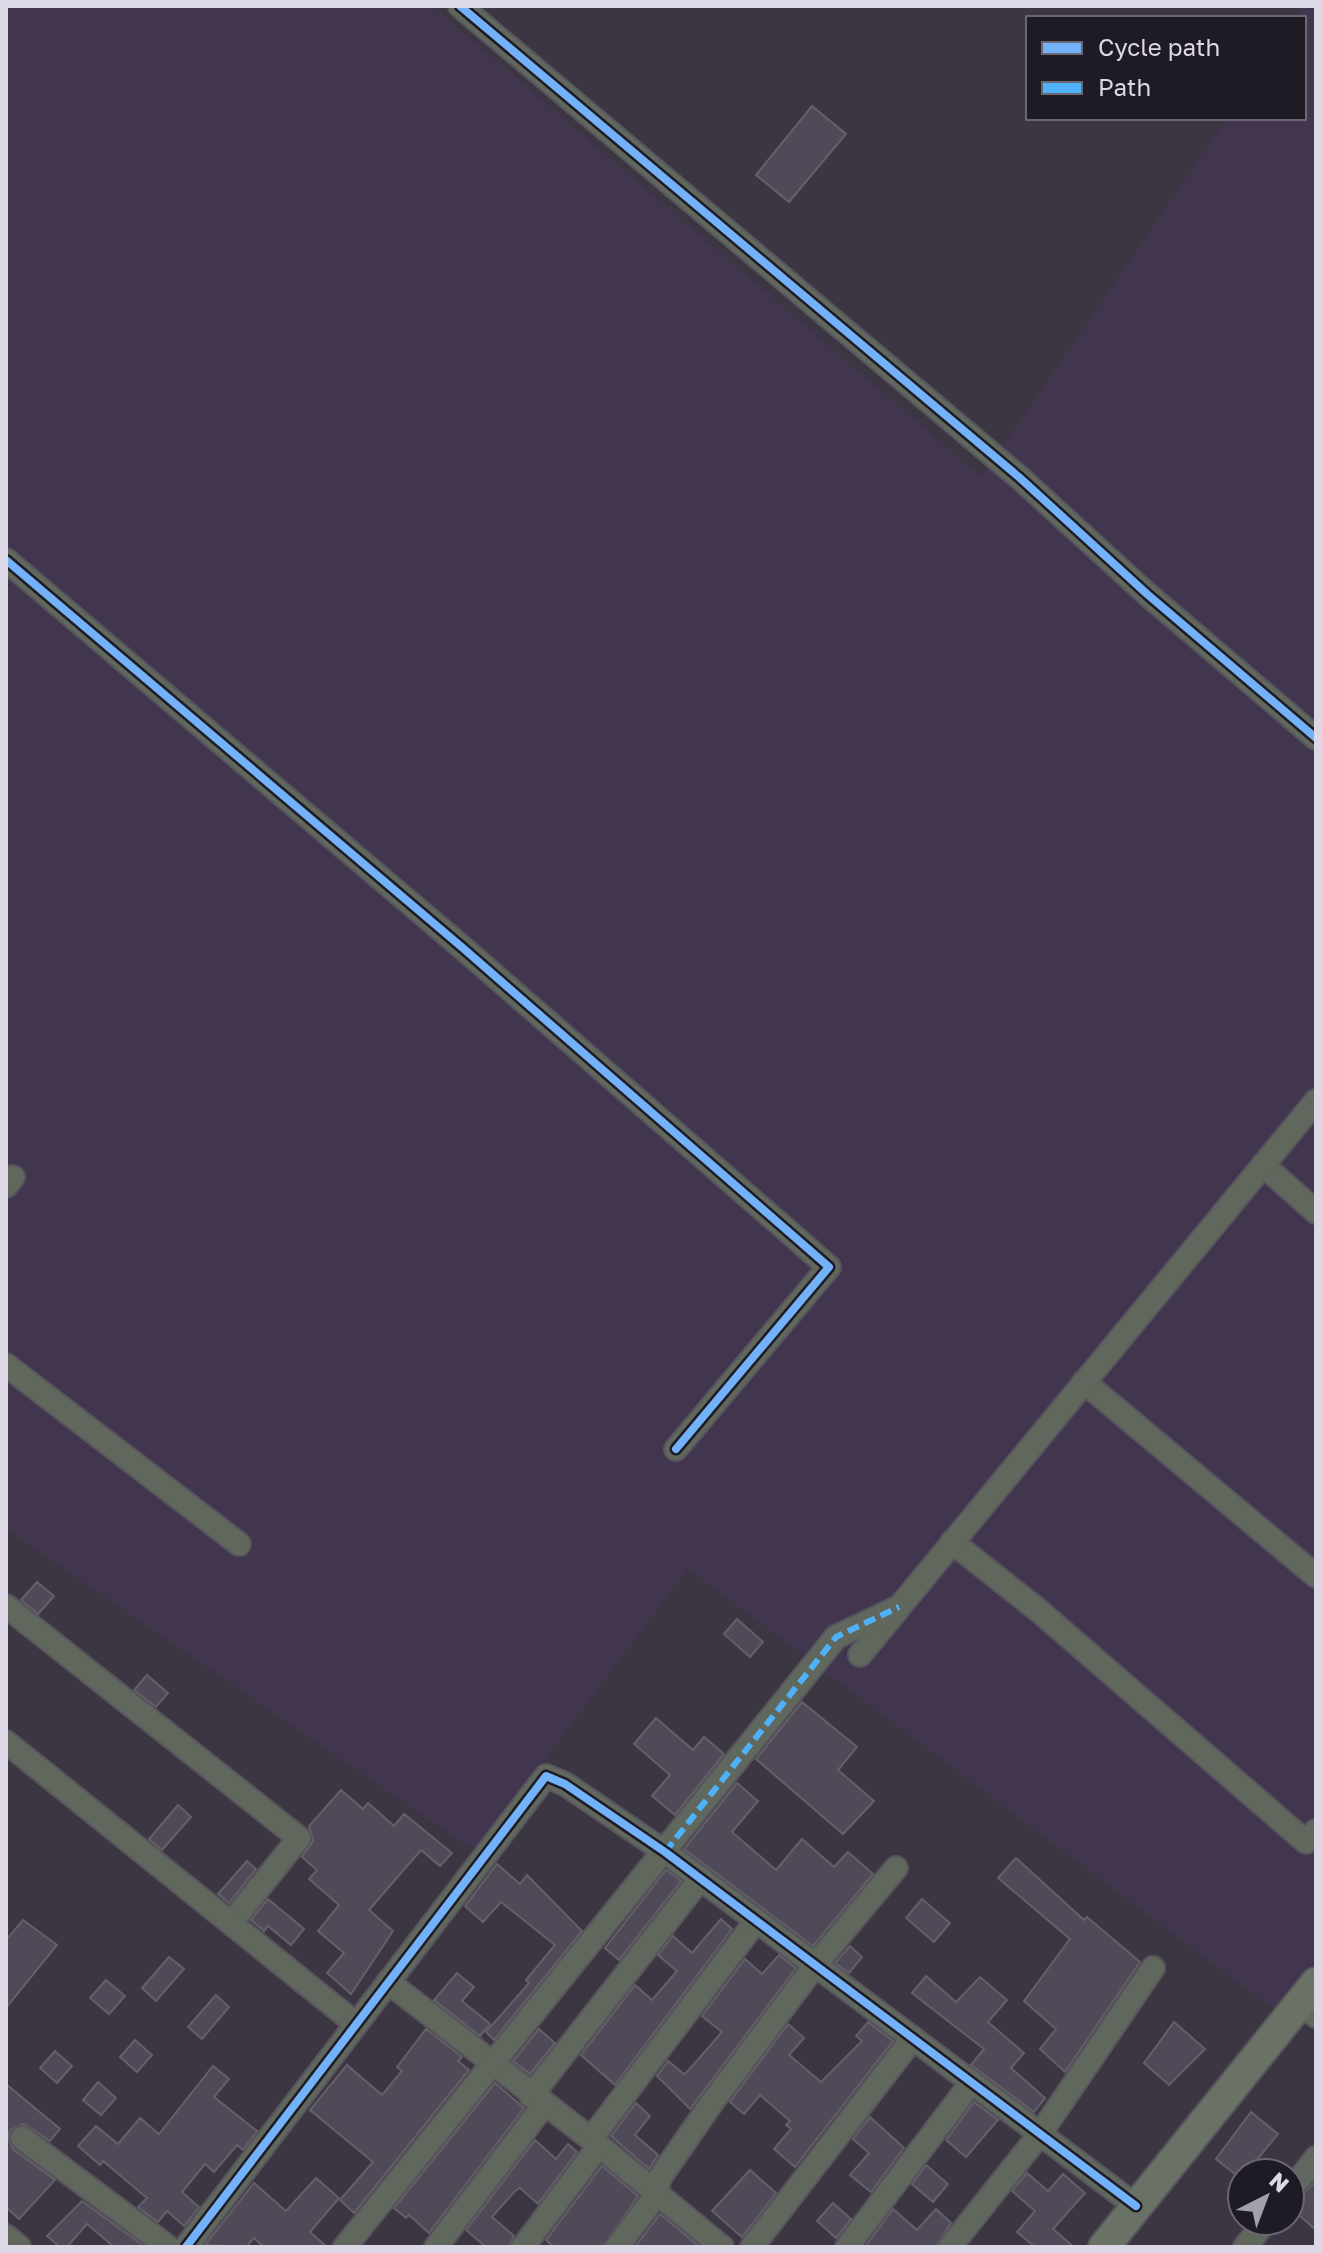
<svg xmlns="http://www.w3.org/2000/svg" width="1322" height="2253" font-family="'Golos Text',sans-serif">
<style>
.built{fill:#41364e}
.building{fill:#504958;stroke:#646069;stroke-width:2}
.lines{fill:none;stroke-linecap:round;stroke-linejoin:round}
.street-casing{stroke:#58545e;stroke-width:26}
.secondary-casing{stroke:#58545e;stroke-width:34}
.street{stroke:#60675c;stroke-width:22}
.secondary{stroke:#697264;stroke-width:30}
.quiet{stroke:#4fb1f8;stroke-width:6;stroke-dasharray:12 6;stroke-linecap:butt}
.cycleway-casing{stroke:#1f1b25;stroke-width:13}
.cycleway{stroke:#73b2f8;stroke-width:8}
</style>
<rect width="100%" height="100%" fill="#3b3641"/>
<polygon class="built" points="6,6 432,6 982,477 1227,118 1304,118 1304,18 1295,18 1303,6 1316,6 1316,1982 1284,2017 688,1569 476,1852 6,1529"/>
<g class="building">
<polygon points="812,106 846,134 789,202 756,175"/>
<polygon points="37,1582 54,1596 38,1614 21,1600"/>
<polygon points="737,1619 763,1642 750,1657 724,1634"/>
<polygon points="147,1675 168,1693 156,1707 134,1690"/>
<polygon points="802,1702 857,1747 838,1770 874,1801 843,1834 756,1759"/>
<polygon points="656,1718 693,1750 704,1737 724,1754 675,1815 652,1796 670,1775 634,1744"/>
<polygon points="737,1783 758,1801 732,1832 776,1870 802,1839 834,1867 848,1852 873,1874 813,1946 684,1849"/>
<polygon points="341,1790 363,1809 368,1803 394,1826 404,1814 452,1853 440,1866 421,1850 369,1910 393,1931 351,1994 327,1973 344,1953 318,1931 339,1905 309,1879 317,1870 302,1857 313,1841 309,1826"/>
<polygon points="178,1805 191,1817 162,1850 149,1839"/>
<polygon points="1016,1858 1084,1920 1087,1917 1140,1962 1065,2072 1040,2049 1056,2029 1024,2001 1070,1939 998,1878"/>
<polygon points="247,1861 256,1869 229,1903 218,1894"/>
<polygon points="497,1864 520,1884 527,1875 582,1931 494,2040 486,2032 529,1983 526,1980 555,1945 501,1902 483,1922 465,1906"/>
<polygon points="666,1870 681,1881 619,1960 605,1948"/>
<polygon points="268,1899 304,1929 291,1945 268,1926 264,1931 251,1920"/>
<polygon points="922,1899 950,1923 934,1942 906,1918"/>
<polygon points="721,1919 732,1929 615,2085 581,2055 635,1985 652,2000 677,1971 658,1955 673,1936 692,1953"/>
<polygon points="23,1920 57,1945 6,2008 6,1940"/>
<polygon points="850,1946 862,1957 849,1973 835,1963"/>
<polygon points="779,1955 796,1968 690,2109 657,2076 668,2061 684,2074 687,2072 722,2032 702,2016 745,1959 762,1974"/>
<polygon points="169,1957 184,1969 156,2001 142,1988"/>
<polygon points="457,1973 474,1987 462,2001 490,2024 480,2036 434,2000"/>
<polygon points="926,1976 956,2002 980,1977 1007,2000 988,2022 1024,2053 1011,2068 1045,2098 1034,2112 971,2065 984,2049 912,1993"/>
<polygon points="106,1980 125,1996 109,2014 90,1998"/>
<polygon points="216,1995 229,2007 202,2039 188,2027"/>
<polygon points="868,2022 893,2041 795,2167 774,2149 791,2129 786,2125 790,2121 760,2095 744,2114 730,2102 788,2024 804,2038 789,2055 821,2082 862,2041 856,2036"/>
<polygon points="1174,2022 1205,2049 1169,2085 1144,2063"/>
<polygon points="426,2029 462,2057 458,2061 469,2070 354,2213 340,2200 373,2162 310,2110 347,2065 382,2095 402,2071 397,2067"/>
<polygon points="539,2029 555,2043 530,2074 513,2061"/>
<polygon points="135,2040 152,2055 137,2072 120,2057"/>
<polygon points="55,2051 72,2066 57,2083 40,2068"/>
<polygon points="213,2066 229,2079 214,2097 257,2131 243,2150 237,2145 214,2172 205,2164 182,2192 199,2207 184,2226 167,2211 158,2222 138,2207 147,2198 103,2161 100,2165 78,2146 96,2126 118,2144 140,2118 159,2134"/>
<polygon points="98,2082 116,2098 101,2115 83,2100"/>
<polygon points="495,2083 524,2108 429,2233 409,2215 406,2218 394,2208"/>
<polygon points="6,2084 60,2129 50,2141 24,2124 10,2130 8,2137 13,2149 55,2180 19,2219 6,2207"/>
<polygon points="974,2102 998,2120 966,2157 946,2140"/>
<polygon points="636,2103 650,2116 635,2135 658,2155 649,2169 611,2136"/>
<polygon points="1251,2112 1278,2134 1246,2173 1242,2173 1241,2179 1216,2159"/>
<polygon points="870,2117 904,2148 871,2192 850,2175 869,2153 853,2139"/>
<polygon points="535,2140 556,2159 568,2144 577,2152 538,2204 520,2188 515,2191 492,2217 514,2236 509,2247 486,2247 466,2230"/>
<polygon points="926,2165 948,2184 933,2202 912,2184"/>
<polygon points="602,2166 638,2196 603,2247 554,2247 546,2240"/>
<polygon points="750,2170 776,2193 742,2237 712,2211"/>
<polygon points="1027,2173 1048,2191 1063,2174 1085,2193 1053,2229 1074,2247 1035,2247 1017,2232 1035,2211 1012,2191"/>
<polygon points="316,2178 339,2198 310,2232 327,2247 264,2247 254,2238 246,2247 205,2245 254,2183 286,2211"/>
<polygon points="1316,2181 1316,2230 1290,2207"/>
<polygon points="82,2201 145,2247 114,2247 87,2224 67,2247 60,2247 47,2236"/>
<polygon points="833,2203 851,2219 836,2238 817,2221"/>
<polygon points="893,2209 917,2230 936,2209 951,2223 936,2247 865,2247"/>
<polygon points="660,2214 700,2247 635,2247"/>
</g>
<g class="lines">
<defs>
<g id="street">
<polyline points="460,6 1020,478 1147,594 1316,738"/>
<polyline points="6,560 464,949 829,1267 676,1449"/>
<polyline points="1263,1165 1316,1212"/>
<polyline points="6,1186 13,1177"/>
<polyline points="6,1365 239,1544"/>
<polyline points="1084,1382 1316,1576"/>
<polyline points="952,1542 1038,1610 1306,1842 1316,1831"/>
<polyline points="6,1606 299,1838 231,1923"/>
<polyline points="860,1655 1316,1101"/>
<polyline points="6,1742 356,2024"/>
<polyline points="388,1982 591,2139 722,2247"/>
<polyline points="1299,2003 1316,2016"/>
<polyline points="531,2096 700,1879"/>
<polyline points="22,2138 168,2247"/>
<polyline points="591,2139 756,1921"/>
<polyline points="1290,2191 1316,2158"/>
<polyline points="6,2236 19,2247"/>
<polyline points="186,2247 546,1776 565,1784 665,1852 1136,2206"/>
<polyline points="345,2247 836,1637 899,1607"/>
<polyline points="436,2247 544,2105"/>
<polyline points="523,2247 599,2146"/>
<polyline points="617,2247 657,2194 659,2179 711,2104 816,1964 896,1868"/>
<polyline points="752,2247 913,2038"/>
<polyline points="847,2247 972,2082"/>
<polyline points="950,2247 1040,2134 1153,1968"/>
<polyline points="1245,2247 1266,2221"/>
</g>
<polyline id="secondary" points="1104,2247 1316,1983"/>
</defs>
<use href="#street" class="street-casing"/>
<use href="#secondary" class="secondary-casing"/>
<use href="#street" class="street"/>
<use href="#secondary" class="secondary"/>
<polyline class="quiet" points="665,1852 836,1637 899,1607"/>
<defs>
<g id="cycleway">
<polyline points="460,6 1020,478 1147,594 1316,738"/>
<polyline points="6,560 464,949 829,1267 676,1449"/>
<polyline points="186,2247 546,1776 565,1784 665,1852 1136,2206"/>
</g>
</defs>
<use href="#cycleway" class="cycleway-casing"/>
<use href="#cycleway" class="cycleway"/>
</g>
<rect width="1322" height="2253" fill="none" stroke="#ddd8e5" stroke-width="16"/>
<rect x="1026" y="16" width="280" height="104" fill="#1f1b25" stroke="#6b6772" stroke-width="2"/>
<rect x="1042" y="42" width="40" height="12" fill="#73b2f8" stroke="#6b6772" stroke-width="2"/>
<text x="1098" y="56" font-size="24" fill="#ddd8e5">Cycle path</text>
<rect x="1042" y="82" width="40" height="12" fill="#4fb1f8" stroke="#6b6772" stroke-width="2"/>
<text x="1098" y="96" font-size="24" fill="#ddd8e5">Path</text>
<g transform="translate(1266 2197) rotate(42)"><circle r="38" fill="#1f1b25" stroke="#6b6772" stroke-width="2"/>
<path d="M0-6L14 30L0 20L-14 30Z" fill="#a49fac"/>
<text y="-12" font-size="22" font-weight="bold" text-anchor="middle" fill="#ddd8e5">N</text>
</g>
</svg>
